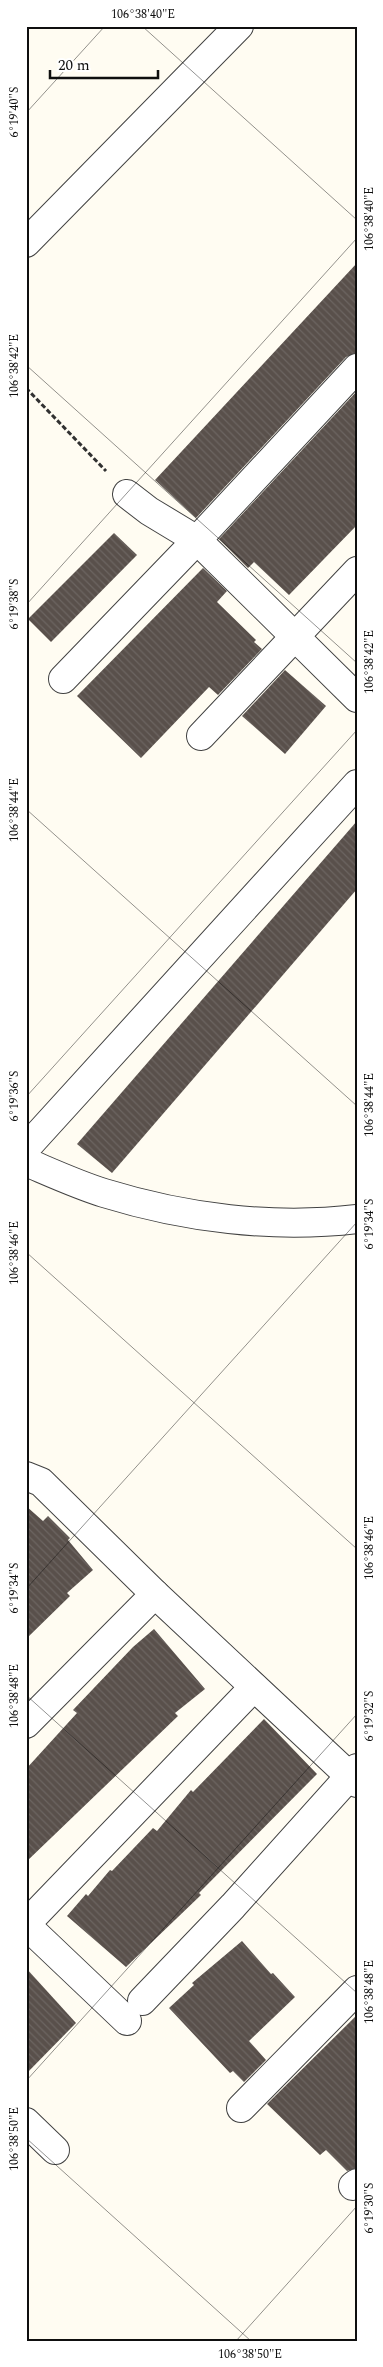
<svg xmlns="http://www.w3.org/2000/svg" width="383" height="2367" font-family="Spectral,serif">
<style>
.building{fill:url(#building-back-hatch)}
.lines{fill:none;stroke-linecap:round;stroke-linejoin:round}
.minor-casing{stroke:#424242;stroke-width:30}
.path{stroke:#313131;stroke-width:3;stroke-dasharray:5 2.5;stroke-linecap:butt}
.minor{stroke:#fff;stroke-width:28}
.ticks{fill:none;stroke:#0f0f0f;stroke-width:1;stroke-opacity:0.45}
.neatline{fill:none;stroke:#0f0f0f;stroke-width:2}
.ticks-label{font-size:12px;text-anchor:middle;fill:#0f0f0f}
</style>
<defs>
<pattern id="building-back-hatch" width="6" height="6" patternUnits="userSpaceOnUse" patternTransform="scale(1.25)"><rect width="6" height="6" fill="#59504b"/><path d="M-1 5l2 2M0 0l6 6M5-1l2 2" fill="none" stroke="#6c6561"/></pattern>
</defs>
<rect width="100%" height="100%" fill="#fffcf2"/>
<g class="building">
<polygon points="357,263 357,353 346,357 196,518 155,480"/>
<polygon points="357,391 357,525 289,595 254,562 248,568 219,539"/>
<polygon points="114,533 137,555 51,642 28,619"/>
<polygon points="203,568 227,591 217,602 256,640 254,642 262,649 218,695 209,687 141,758 77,696"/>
<polygon points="285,670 326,706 285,754 242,716"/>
<polygon points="357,821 357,889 112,1173 77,1144"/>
<polygon points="26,1506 43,1521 48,1516 70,1538 68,1540 93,1570 67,1593 70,1596 26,1639"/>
<polygon points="154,1629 205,1689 175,1713 178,1716 26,1862 26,1769 77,1713 73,1710 133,1647"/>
<polygon points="264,1719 317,1774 199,1893 201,1895 126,1967 67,1916 86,1894 88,1896 110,1870 112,1871 153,1828 157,1831 191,1790 193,1792"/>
<polygon points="242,1941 271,1974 273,1973 295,1997 249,2041 266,2060 244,2082 233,2071 230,2073 169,2008 194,1985 192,1983"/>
<polygon points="26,1968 76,2023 26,2074"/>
<polygon points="357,2015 357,2168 347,2171 326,2150 320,2155 267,2104"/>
</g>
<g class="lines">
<defs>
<g id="minor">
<polyline points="26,243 239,26"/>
<polyline points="127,494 149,511 197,540 357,698"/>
<polyline points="63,679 197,540 357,368"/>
<polyline points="201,736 357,571"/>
<polyline points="26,1148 357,784"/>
<path d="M26,1162c26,11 52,23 78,31 81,25 169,36 253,26"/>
<polyline points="26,1476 41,1482 155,1594 357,1783"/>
<polyline points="26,1724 155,1594"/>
<polyline points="26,1924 254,1687"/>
<polyline points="26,1925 127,2021"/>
<polyline points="142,2001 233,1906 357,1768"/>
<polyline points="241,2108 357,1990"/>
<polyline points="26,2122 55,2150"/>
<polyline points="353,2186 357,2183"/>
</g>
</defs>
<use href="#minor" class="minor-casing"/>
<polyline class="path" points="26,388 106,471"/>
<use href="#minor" class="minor"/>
</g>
<path class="ticks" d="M142,26l215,194M26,113l79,-87M26,365l331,298M26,605l331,-367M26,809l331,297M26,1097l331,-367M26,1252l331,297M26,1589l331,-367M26,1695l331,298M26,2081l331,-367M26,2138l225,203M236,2341l121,-135"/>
<rect width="383" height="2367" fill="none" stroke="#ffffff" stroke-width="55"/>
<path d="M50 70v8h108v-8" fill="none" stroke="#0f0f0f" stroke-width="2.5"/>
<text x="58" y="70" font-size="15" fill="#0f0f0f" stroke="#ffffff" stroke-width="4" paint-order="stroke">20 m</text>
<rect x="28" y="28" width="328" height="2312" class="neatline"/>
<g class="ticks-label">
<text x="143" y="18">106°38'40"E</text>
<text transform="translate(14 112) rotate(-90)" y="4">6°19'40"S</text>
<text transform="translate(369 219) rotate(-90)" y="4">106°38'40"E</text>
<text transform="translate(14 366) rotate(-90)" y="4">106°38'42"E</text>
<text transform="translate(14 604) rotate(-90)" y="4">6°19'38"S</text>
<text transform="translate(369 662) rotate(-90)" y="4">106°38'42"E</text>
<text transform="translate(14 810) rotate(-90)" y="4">106°38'44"E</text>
<text transform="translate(14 1096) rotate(-90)" y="4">6°19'36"S</text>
<text transform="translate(369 1105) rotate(-90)" y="4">106°38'44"E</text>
<text transform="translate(369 1224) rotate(-90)" y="4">6°19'34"S</text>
<text transform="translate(14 1253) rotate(-90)" y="4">106°38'46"E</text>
<text transform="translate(369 1548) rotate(-90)" y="4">106°38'46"E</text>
<text transform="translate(14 1588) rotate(-90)" y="4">6°19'34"S</text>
<text transform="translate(14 1696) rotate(-90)" y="4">106°38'48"E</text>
<text transform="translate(369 1716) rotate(-90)" y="4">6°19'32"S</text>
<text transform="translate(369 1992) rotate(-90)" y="4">106°38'48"E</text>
<text transform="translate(14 2139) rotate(-90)" y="4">106°38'50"E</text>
<text transform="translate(369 2208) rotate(-90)" y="4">6°19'30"S</text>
<text x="250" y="2358">106°38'50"E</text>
</g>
</svg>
